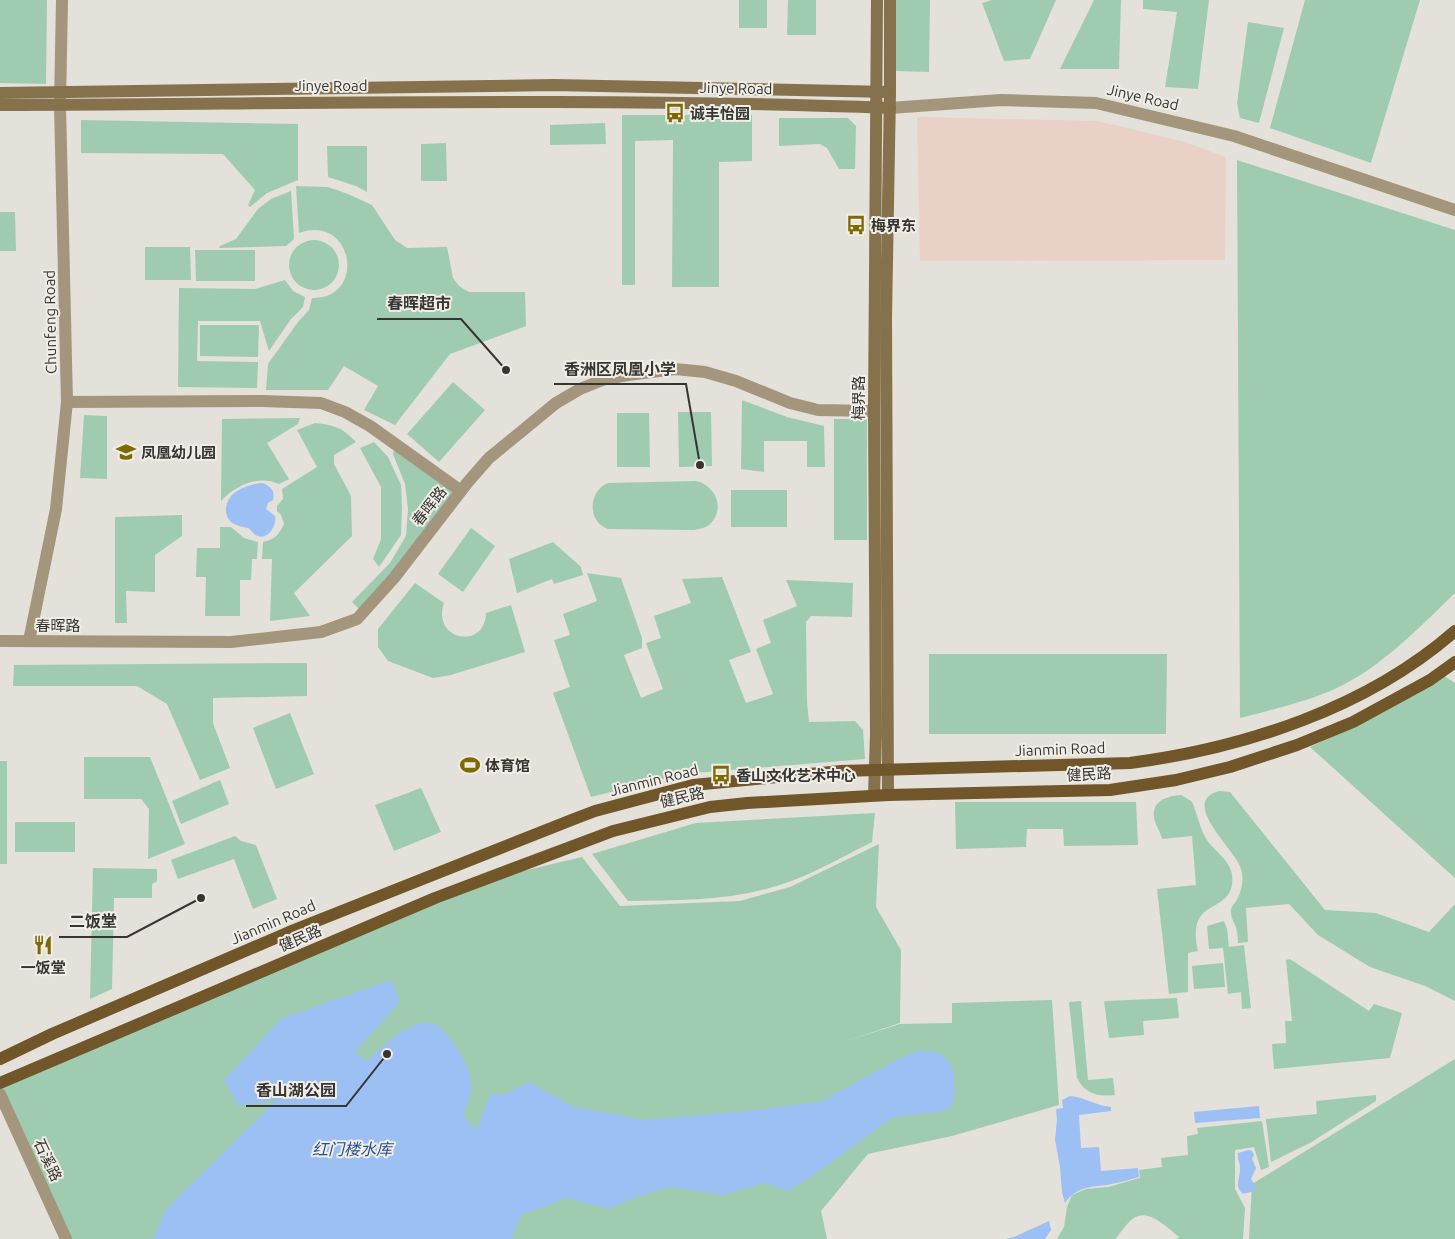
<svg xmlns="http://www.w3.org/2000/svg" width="1455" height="1239" font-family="Ubuntu,'Noto Sans SC',sans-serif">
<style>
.industrial{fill:#e9d1c8}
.green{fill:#9fccb0}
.water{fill:#9cc0f4}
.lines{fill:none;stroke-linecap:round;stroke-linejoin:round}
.minor{stroke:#a4957d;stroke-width:12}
.tertiary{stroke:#a4957d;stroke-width:12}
.secondary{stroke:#86714d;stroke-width:12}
.primary{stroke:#705628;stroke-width:12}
.labels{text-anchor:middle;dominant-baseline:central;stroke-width:4;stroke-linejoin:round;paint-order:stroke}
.street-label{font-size:15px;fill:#363532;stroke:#f1ede7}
.poi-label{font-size:15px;font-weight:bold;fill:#363532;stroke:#f1ede7;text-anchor:start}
.water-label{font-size:16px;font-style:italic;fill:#234f8e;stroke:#f1ede7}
.leader{fill:none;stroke:#363532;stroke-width:2}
.callout-dot{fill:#363532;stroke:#f1ede7;stroke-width:2}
.callout-label{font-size:16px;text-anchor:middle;font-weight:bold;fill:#363532;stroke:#f1ede7;stroke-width:4;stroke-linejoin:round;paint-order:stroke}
</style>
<rect width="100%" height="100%" fill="#e4e0da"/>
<polygon class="industrial" points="917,117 1097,121 1185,142 1226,157 1225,260 920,261"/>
<g class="green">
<polygon points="0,0 47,0 46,84 0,83"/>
<rect x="739" y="0" width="28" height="28"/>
<polygon points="788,0 816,0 816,35 787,35"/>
<polygon points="895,0 930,0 929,72 895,71"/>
<polygon points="992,0 1056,0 1030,59 1004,61 982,3"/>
<polygon points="1094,0 1121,0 1119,69 1060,69"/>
<polygon points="1143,0 1209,0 1198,89 1165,87 1177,12 1143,9"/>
<polygon points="1305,0 1420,0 1371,163 1270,128"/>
<polygon points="1248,22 1284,28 1259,123 1240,118 1237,103"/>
<polygon points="622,115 752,115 752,161 719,162 719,287 672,287 673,140 635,141 635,285 622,285"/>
<polygon points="779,118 848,118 856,126 855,169 839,169 827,148 820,144 779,146"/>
<polygon points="81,120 298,124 298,180 267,193 250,207 248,205 255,190 223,154 81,153"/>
<polygon points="605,123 606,144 550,145 550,125"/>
<polygon points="446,143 447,181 421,181 421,144"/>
<polygon points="327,146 367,146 367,192 356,186 328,177"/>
<path d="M1237,160l218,70v363c-30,29 -66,66 -103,87 -34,20 -75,28 -112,38z"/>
<path d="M296,186l32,1 20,7 24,11 23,35 12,8 40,-1 6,31 6,8 10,6h56l1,34 -76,28 -55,71 -31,-15 14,-24 -34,-20 -16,24h-62l2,-26 30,-42 11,-12 3,-12c56,1 41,-85 -13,-65z"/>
<polygon points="291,191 294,239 286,246 219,248 220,246 236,239 258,209 271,199"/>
<polygon points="0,212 15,212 16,251 0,251"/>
<circle cx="314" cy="265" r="25"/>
<polygon points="145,247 190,247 191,280 145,280"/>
<polygon points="195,250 255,250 255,281 196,281"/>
<polygon points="285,280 293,291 305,297 303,307 291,319 269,351 260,321 198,321 197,361 258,362 257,388 178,387 179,288 255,289"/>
<polygon points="200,325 259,325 258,357 200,356"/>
<polygon points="453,382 485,410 439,462 407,434"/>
<polygon points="742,400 787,417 824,426 825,467 807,467 807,441 764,441 764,472 741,469"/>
<polygon points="678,412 711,412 712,466 679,467"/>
<polygon points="617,413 649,413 650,467 617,467"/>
<polygon points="84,415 107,416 107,479 80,478"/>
<path d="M300,418l-2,6 -31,19 22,36 -10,5c-21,-9 -43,1 -58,17l1,-82z"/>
<rect x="834" y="419" width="33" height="121"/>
<path d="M315,423c19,2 28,5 41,19l-22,13v9l17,32 1,40 -58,57 16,23 -40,5 2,-62h-10l1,-17c12,-3 16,-7 21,-18l-3,-9 -4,-4v-5l6,-7 -1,-10 35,-22 -20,-37z"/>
<polygon points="374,442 388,457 401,485 402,508 401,535 379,567 373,559 381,539 381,487 360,448"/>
<polygon points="394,450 454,492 394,574 360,610 352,602 390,563 406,536 408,509 405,484 393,454"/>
<path d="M696,481c20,4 30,29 13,44 -4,3 -10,4 -15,5l-86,-1c-21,-7 -20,-38 0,-46z"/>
<rect x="731" y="490" width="56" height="37"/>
<polygon points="182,515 182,536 155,555 155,592 126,591 127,623 115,623 115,517"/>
<polygon points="220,527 231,527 244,538 258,542 257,559 252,559 251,580 240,580 240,616 205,616 206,577 196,577 197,548 220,548"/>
<polygon points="471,528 495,546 463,592 438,574"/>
<polygon points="553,542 581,567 583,575 554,584 552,579 517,593 509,559"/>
<polygon points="587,573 621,578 642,638 642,648 624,655 641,698 663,689 646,643 661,638 654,616 691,603 682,579 722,577 751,652 729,660 746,703 773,694 756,649 771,643 763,620 797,606 786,580 853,583 852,617 811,616 806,622 807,702 809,722 855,721 863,730 865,759 683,774 591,797 553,693 570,687 554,640 570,635 563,614 597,601"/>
<path d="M415,583l29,20c-13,37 41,48 42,10l25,-8 14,47 -74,23 -18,3 -45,-17 -10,-14v-18z"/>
<polygon points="929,654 1167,654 1166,734 929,734"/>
<polygon points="307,663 307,696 213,698 213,723 230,768 200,780 167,704 137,686 13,686 14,665"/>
<polygon points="1444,676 1455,683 1455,878 1310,747 1363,722"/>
<polygon points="290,713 314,774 276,789 253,728"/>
<polygon points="84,757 150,757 185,844 148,859 149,809 141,799 84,799"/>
<rect x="0" y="761" width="7" height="103"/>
<polygon points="220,780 229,804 181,824 172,801"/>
<polygon points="421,788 441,832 394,851 375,805"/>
<path d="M1219,791l11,1 95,118 51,3 53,19 26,-28v97l-30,-15 -55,-19 -52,-32 -29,-31 -43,4 2,34 -10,1c0,-6 -1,-11 -2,-16 -2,-5 -5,-9 -5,-14 -1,-6 4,-9 6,-14 5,-8 7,-21 4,-30 -4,-18 -63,-67 -22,-78z"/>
<path d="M1181,795l10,6 2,3c4,11 8,27 14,36 8,12 22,19 25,34 4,33 -27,28 -34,47 -4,9 -2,21 0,30l-10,2v39l-19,2 -12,-105 39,-4 -4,-49 -30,3c-1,-6 -4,-9 -6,-15 -8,-20 7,-28 25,-29z"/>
<polygon points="955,802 1136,802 1138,845 1064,846 1063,829 1027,829 1026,847 956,849"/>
<path d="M875,813l-3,29c-34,17 -69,38 -106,47 -45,12 -92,11 -138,12l-36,-47 104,-31z"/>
<rect x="15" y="822" width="60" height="30"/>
<polygon points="235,836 241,841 256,845 277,899 253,909 234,859 178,879 171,860"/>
<polygon points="879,844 876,907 901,950 900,1023 849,1040 900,1024 952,1023 952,1003 1052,1000 1059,1105 952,1136 868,1154 821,1211 827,1239 67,1239 0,1083 480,881 582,857 620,906 740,901 790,887"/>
<polygon points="93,868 157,869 157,881 152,884 152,898 114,898 112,989 90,999"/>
<polygon points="1224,921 1227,929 1229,947 1244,945 1251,1008 1242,1009 1241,992 1228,994 1223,948 1209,949 1207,926"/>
<polygon points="1290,959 1369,1011 1374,1004 1402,1013 1390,1058 1274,1069 1272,1044 1286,1043 1285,1021 1292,1021 1286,960"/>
<polygon points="1223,963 1225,987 1194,989 1192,966"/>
<polygon points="1177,998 1179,1018 1143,1021 1144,1035 1109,1038 1104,1001"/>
<path d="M1081,1001l7,79 25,-2 2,17c-17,2 -30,-1 -38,-17l-8,-76z"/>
<polygon points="1455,1059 1455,1239 1249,1239 1252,1184"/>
<polygon points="1376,1095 1376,1101 1310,1143 1271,1162 1266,1119 1317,1114 1316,1101"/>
<path d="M1262,1121l7,46 -8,3 -7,-23 -19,3v39l10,19 -2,31h-66l2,-2c-11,-9 -31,-29 -45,-19 -7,4 -13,15 -19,21h-58l7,-12 3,-20 5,-12 14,-6 22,-2 32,-9 -1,-8 23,-3 -1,-9 27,-3 -1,-19 11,-2 -1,-6z"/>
</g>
<g class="water">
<path d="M263,483c8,4 12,7 10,17l-5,3 -2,6 9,7c2,11 -9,27 -21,18 -2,-2 -3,-4 -6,-6 -3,-1 -7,-1 -11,-3 -13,-4 -14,-19 -6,-29 6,-7 23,-13 32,-13z"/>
<path d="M391,980l9,22 -45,50 12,9c16,-14 46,-46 69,-36 8,3 13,13 18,19 10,13 18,30 17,47 -1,8 -6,17 -7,26l12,13 15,-36 12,1 26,-13 43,24 72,14 92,-8 84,-10 79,-43 19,-8 19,1 10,8 7,13 1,20 -5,16c-20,7 -39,4 -58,9l-84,61 -21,12 -22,-8 -43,12 -52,-8 -34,10 -27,12 -42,-11 -46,17 -9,24h-359l13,-30 111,-109 -38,6 -15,-26 57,-61z"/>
<path d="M1070,1096c15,1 26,10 41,11v4l-32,4 2,33 18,-1 2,24 37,-3 1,9c-10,3 -21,6 -32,8 -17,2 -31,2 -42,18l-3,-11 -2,-25 -5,-27 2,-21 -1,-10 7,-1 -1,-8z"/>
<polygon points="1259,1106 1260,1118 1195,1123 1194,1112"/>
<path d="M1249,1150l3,1 2,4 -2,4 4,9 -5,11 5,8 -2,4 -11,3c-9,-8 -3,-15 -3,-24 1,-6 -3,-10 -2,-17z"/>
<polygon points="1049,1221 1051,1230 1045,1239 1006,1239 1014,1237"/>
</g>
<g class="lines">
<g class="minor">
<polyline points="67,402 262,401 321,403 345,412 370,426 461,491"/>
<polyline points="0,641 231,642 321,632 357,619 394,578 468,482 489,458 556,403 580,389 605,379 628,375 675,369 705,372 736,381 790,403 818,410 874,411"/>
<polyline points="29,641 56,509 67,402 60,105 62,0"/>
<polyline points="0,1094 66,1239"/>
</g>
<polyline class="tertiary" points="890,108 1001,100 1096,103 1234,136 1455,210"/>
<g class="secondary">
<polyline points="0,93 554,85 890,92"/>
<path d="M0,105c297,-1 593,-8 890,3"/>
<polyline points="874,795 876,734 874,411 877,0"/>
<polyline points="888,795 886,318 890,92 890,0"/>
</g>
<g class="primary">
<path d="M0,1059l52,-25 242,-104 280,-111 21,-8 98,-26 148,-14 289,-8c115,-15 237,-55 325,-132"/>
<polyline points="0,1083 435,898 613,831 710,807 747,803 888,795 1110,790 1176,780 1230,767 1297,745 1353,722 1430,680 1455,662"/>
</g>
</g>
<defs>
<symbol id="bus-bare" viewBox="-9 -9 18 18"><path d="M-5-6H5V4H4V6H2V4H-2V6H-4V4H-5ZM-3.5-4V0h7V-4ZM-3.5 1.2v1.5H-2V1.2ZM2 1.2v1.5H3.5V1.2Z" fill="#7e6a02" stroke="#f1ede7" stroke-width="2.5" paint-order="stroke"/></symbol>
<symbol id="school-bare" viewBox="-9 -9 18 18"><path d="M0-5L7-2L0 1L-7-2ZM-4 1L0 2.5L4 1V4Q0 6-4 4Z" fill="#7e6a02" stroke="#f1ede7" stroke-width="2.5" paint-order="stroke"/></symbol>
<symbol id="stadium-bare" viewBox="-9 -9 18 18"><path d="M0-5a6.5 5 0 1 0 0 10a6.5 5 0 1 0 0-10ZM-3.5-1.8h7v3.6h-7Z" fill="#7e6a02" stroke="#f1ede7" stroke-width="2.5" paint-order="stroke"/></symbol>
<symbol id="restaurant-bare" viewBox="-9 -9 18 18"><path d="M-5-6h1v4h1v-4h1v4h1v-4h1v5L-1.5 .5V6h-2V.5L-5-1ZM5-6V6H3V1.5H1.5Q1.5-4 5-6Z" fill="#7e6a02" stroke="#f1ede7" stroke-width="2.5" paint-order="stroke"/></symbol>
</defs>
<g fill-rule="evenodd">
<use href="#bus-bare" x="661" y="99" width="28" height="28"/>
<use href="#bus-bare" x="842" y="211" width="28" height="28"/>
<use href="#school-bare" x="112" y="438" width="28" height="28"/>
<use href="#stadium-bare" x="456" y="751" width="28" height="28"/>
<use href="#bus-bare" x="707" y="761" width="28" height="28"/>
<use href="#restaurant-bare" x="29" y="931" width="28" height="28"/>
</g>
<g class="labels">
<g class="street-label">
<text x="331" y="85">Jinye Road</text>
<text transform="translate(736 88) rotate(1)">Jinye Road</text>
<text transform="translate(1143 97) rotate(13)">Jinye Road</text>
<text transform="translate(50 322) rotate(-91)">Chunfeng Road</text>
<text transform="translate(858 398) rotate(-90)">梅界路</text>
<text transform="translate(429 506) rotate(-52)">春晖路</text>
<text x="58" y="625">春晖路</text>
<text transform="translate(1060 749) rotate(-2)">Jianmin Road</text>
<text transform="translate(1089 774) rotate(-3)">健民路</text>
<text transform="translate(654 780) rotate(-14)">Jianmin Road</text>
<text transform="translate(682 797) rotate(-13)">健民路</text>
<text transform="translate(273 922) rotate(-23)">Jianmin Road</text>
<text transform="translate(300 938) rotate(-23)">健民路</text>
<text transform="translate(48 1160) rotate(65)">石溪路</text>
</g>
<g class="poi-label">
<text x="690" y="113">诚丰怡园</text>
<text x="871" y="225">梅界东</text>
<text x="141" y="452">凤凰幼儿园</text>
<text x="485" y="765">体育馆</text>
<text x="736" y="775">香山文化艺术中心</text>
<text x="43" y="967" text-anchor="middle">一饭堂</text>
</g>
<g class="water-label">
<text x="352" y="1149">红门楼水库</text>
</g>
</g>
<path class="leader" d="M506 370L461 319H377M700 465L686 384H554M201 898L127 937H59M387 1054L346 1106H246"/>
<g class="callout-dot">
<circle cx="506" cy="370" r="5"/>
<circle cx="700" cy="465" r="5"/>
<circle cx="201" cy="898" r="5"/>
<circle cx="387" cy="1054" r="5"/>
</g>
<g class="callout-label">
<text x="419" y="309">春晖超市</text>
<text x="620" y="375">香洲区凤凰小学</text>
<text x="93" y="927">二饭堂</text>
<text x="296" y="1096">香山湖公园</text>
</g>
</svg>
